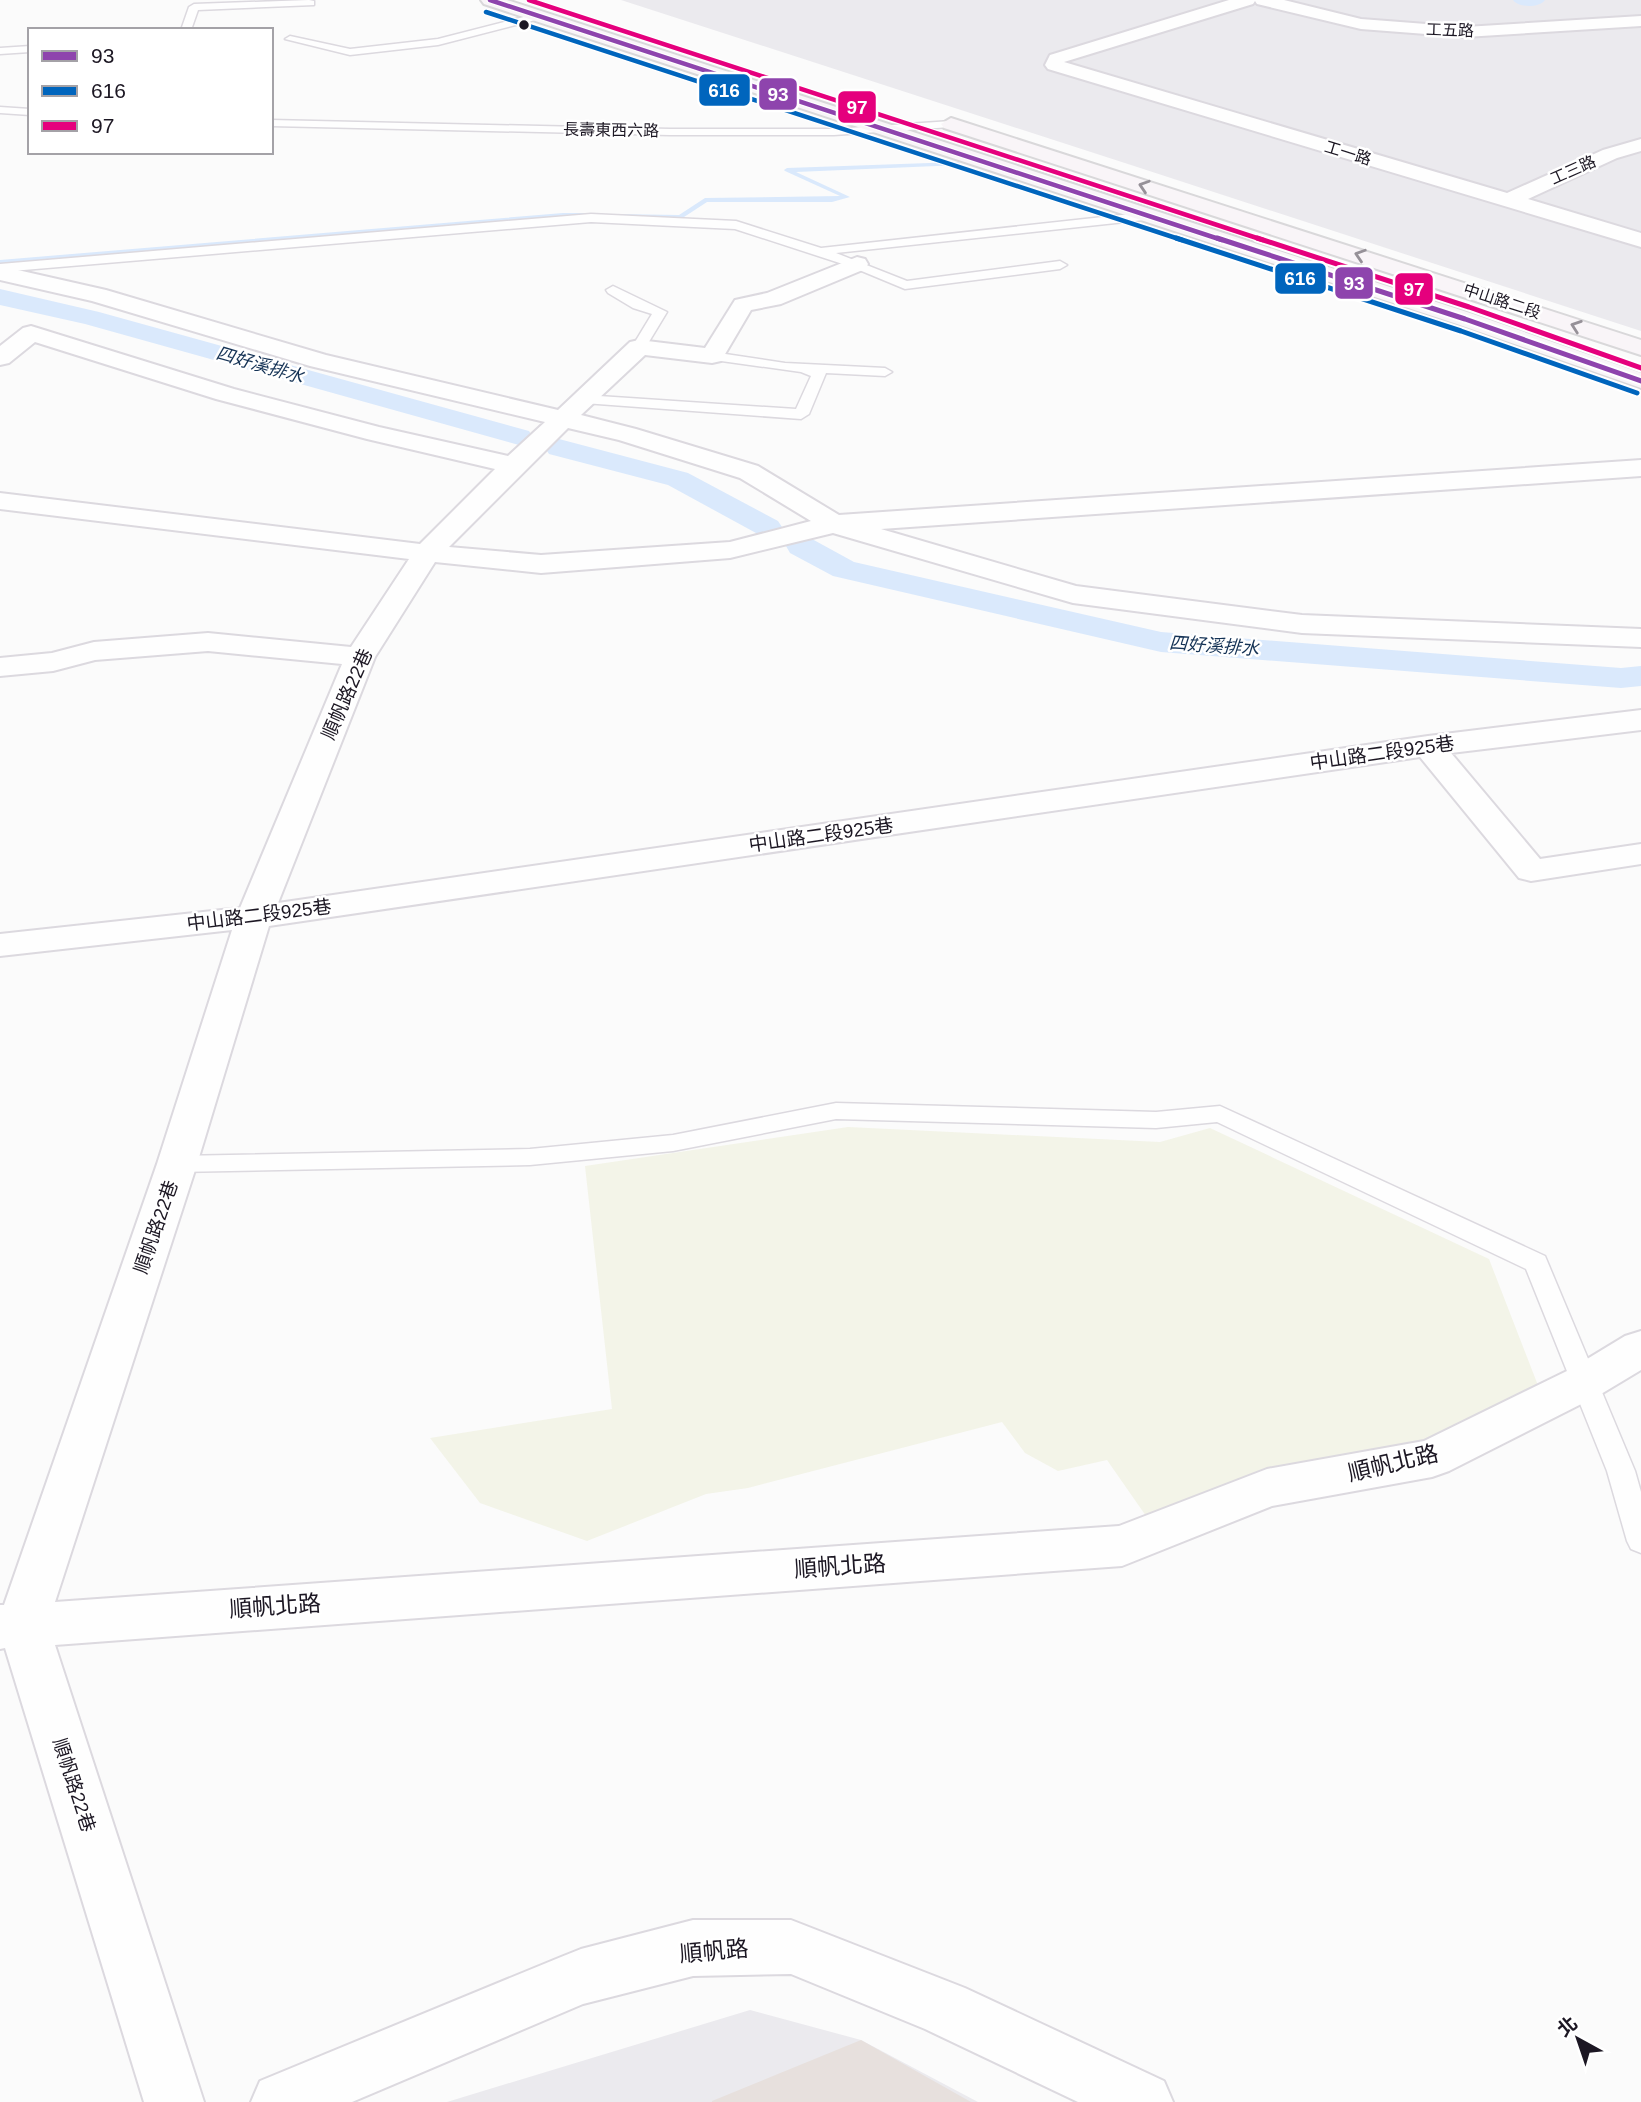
<svg xmlns="http://www.w3.org/2000/svg" width="1641" height="2102" font-family="Arial,'Noto Sans TC',sans-serif">
<style>
.built{fill:#ebeaee}
.green{fill:#f3f4e8}
.lines{fill:none;stroke-linecap:round;stroke-linejoin:round}
.stream{fill:#dae9fc;fill-rule:evenodd}
.canal{fill:#dae9fc;fill-rule:evenodd}
.building{fill:#e7e0dd}
.lane-casing{stroke:#dcd9df;stroke-width:3}
.street-casing{stroke:#dcd9df;stroke-width:4}
.secondary-casing{stroke:#dcd9df;stroke-width:4}
.primary-casing{stroke:#d9d8da;stroke-width:4}
.lane{fill:#fefefe;fill-rule:evenodd}
.street{fill:#fefefe;fill-rule:evenodd}
.secondary{fill:#fefefe;fill-rule:evenodd}
.primary{fill:#f9f5f8;fill-rule:evenodd}
.bus-1-far1-casing{stroke:#fff;stroke-width:7}
.bus-1-casing{stroke:#fff;stroke-width:9}
.bus-2-far1-casing{stroke:#fff;stroke-width:7}
.bus-2-casing{stroke:#fff;stroke-width:9}
.bus-3-far1-casing{stroke:#fff;stroke-width:7}
.bus-3-casing{stroke:#fff;stroke-width:9}
.bus-1-far1{stroke:#8e44ad;stroke-width:4.5}
.bus-1{stroke:#8e44ad;stroke-width:5}
.bus-2-far1{stroke:#0065bd;stroke-width:4.5}
.bus-2{stroke:#0065bd;stroke-width:5}
.bus-3-far1{stroke:#e5007d;stroke-width:4.5}
.bus-3{stroke:#e5007d;stroke-width:5}
.oneway{stroke:#969198}
.bus-dot{fill:#1c1723;stroke:#fff;stroke-width:2.5}
.labels{text-anchor:middle;dominant-baseline:central;stroke-width:5;stroke-linejoin:round;paint-order:stroke}
.far-street-label{font-size:16px;fill:#1c1723;stroke:#fff}
.far-water-label{font-size:18px;font-style:italic;fill:#143255;stroke:#fff}
.street-label{font-size:19px;fill:#1c1723;stroke:#fff}
.near-street-label{font-size:23px;fill:#1c1723;stroke:#fff}
.line-badge{stroke:#fff;stroke-width:2.5}
.badge-label{font-size:19px;text-anchor:middle;font-weight:bold;fill:#fff}
</style>
<rect width="100%" height="100%" fill="#fbfbfb"/>
<g class="built">
<polygon points="621,0 1641,0 1641,331 1131,165"/>
<polygon points="750,2010 861,2040 978,2102 447,2102"/>
</g>
<polygon class="green" points="848,1127 1160,1142 1210,1128 1489,1259 1539,1388 1423,1444 1146,1516 1107,1460 1058,1471 1025,1453 1002,1422 748,1488 706,1494 587,1541 480,1503 430,1438 612,1409 585,1166"/>
<g class="lines">
<g class="stream">
<polygon points="958,162 960,163 960,165 796,172 850,197 832,202 707,202 681,219 614,218 611,216 614,214 679,215 705,198 840,196 785,171 784,170 787,168"/>
<polygon points="563,213 592,213 595,215 592,217 563,217 0,264 0,260"/>
</g>
<g class="canal">
<path d="M1513,0h32c-6,8 -26,8 -32,0z"/>
<polygon points="0,289 99,312 529,431 533,437 529,443 519,445 85,324 0,305"/>
<polygon points="559,439 688,473 778,521 782,527 778,533 767,536 756,533 668,485 549,454 545,448 549,442"/>
<polygon points="801,537 812,539 854,562 1161,632 1621,668 1641,666 1641,686 1621,688 1161,652 833,576 790,553 786,546 790,539"/>
</g>
</g>
<polygon class="building" points="861,2040 971,2102 712,2102 712,2101"/>
<g class="lines">
<defs>
<g id="lane">
<polygon points="309,0 314,1 314,5 198,10 191,30 181,30 189,7 194,4"/>
<polygon points="539,13 543,14 543,18 438,45 350,55 285,39 290,36 350,49 438,39"/>
<polygon points="30,46 30,52 0,54 0,48"/>
<polygon points="0,107 30,109 30,115 0,113"/>
<polygon points="271,120 670,129 834,129 951,121 957,124 951,127 834,135 670,135 271,126"/>
<polygon points="1149,212 1155,216 1153,219 836,253 907,281 1060,261 1067,265 1060,269 905,289 852,267 735,229 591,222 0,272 0,264 591,214 736,221 821,248"/>
<polygon points="613,286 667,312 644,350 634,350 632,347 652,314 633,308 608,293 606,290"/>
<polygon points="712,352 785,363 885,368 892,372 885,376 826,373 809,414 801,419 584,403 577,399 584,395 796,409 811,376 801,372 707,359 705,356 707,353"/>
<polygon points="836,1103 1156,1112 1220,1106 1545,1256 1635,1471 1641,1492 1641,1553 1631,1549 1627,1541 1607,1471 1526,1269 1217,1122 1156,1128 836,1119 673,1151 530,1165 177,1172 168,1170 165,1164 168,1158 177,1156 530,1149 673,1135"/>
</g>
<g id="street">
<polygon points="1229,0 1284,0 1361,19 1465,27 1641,16 1641,26 1465,37 1361,29 1257,4 1255,1 1253,4 1064,62 1507,193 1603,150 1641,139 1641,151 1617,158 1528,199 1641,233 1641,247 1048,69 1045,65 1050,55"/>
<path d="M857,257l8,2 3,5 -3,5 -84,35 -30,6 -30,51 -9,2 -67,-8 -64,60 55,14 122,37 81,49 802,-55v16l-760,53 195,57 226,29 339,14v18l-339,-14 -229,-30 -240,-70 -103,25 -189,15 -106,-11 -60,95 -97,246 1150,-167 213,-26v20l-190,23 89,106 101,-15v20l-110,17 -12,-3 -99,-121 -1151,169 -72,238 -142,438 1064,-76 148,-57 157,-28 145,-71 56,-34 16,-5v39l-40,24 -152,77 -17,6 -160,29 -150,60 -1067,79 149,457h-60l-139,-454 -5,1v-44h4l153,-441 75,-234 -232,26v-22l240,-26 102,-244 -134,-13 -113,9 -42,11 -53,5v-18l52,-5 42,-11 114,-9 143,14 58,-88 -409,-50v-16l420,51 75,-75 -128,-30 -151,-40 -181,-57 -26,21 -9,2v-19l23,-18 8,-2 203,63 145,38 129,29 37,-34 -235,-56 -218,-65 -92,-21v-14l106,24 220,65 232,55 72,-68 9,-2 66,8 30,-48 32,-7zM568,428l51,12 121,38 71,43 -81,21 -189,13 -92,-8z"/>
</g>
<polygon id="secondary" points="693,1920 791,1920 965,1988 1164,2081 1173,2102 1078,2102 925,2029 791,1974 693,1976 583,2004 352,2102 251,2102 260,2081 561,1957 581,1949"/>
<g id="primary">
<polygon points="481,0 507,0 1473,314 1641,373 1641,388 1457,324 484,4"/>
<polygon points="951,118 1641,340 1641,355 944,128 941,124"/>
</g>
</defs>
<use href="#lane" class="lane-casing"/>
<use href="#street" class="street-casing"/>
<use href="#secondary" class="secondary-casing"/>
<use href="#primary" class="primary-casing"/>
<use href="#lane" class="lane"/>
<use href="#street" class="street"/>
<use href="#secondary" class="secondary"/>
<use href="#primary" class="primary"/>
<defs>
<polyline id="bus-1-far1" points="490,0 1222,240"/>
<polyline id="bus-1" points="1217,238 1465,319 1641,381"/>
<polyline id="bus-2-far1" points="486,12 1182,240"/>
<polyline id="bus-2" points="1176,238 1461,331 1637,393"/>
<polyline id="bus-3-far1" points="529,0 1263,240"/>
<polyline id="bus-3" points="1257,238 1469,307 1641,368"/>
</defs>
<use href="#bus-1-far1" class="bus-1-far1-casing"/>
<use href="#bus-1" class="bus-1-casing"/>
<use href="#bus-2-far1" class="bus-2-far1-casing"/>
<use href="#bus-2" class="bus-2-casing"/>
<use href="#bus-3-far1" class="bus-3-far1-casing"/>
<use href="#bus-3" class="bus-3-casing"/>
<use href="#bus-1-far1" class="bus-1-far1"/>
<use href="#bus-1" class="bus-1"/>
<use href="#bus-2-far1" class="bus-2-far1"/>
<use href="#bus-2" class="bus-2"/>
<use href="#bus-3-far1" class="bus-3-far1"/>
<use href="#bus-3" class="bus-3"/>
</g>
<defs><path id="oneway-chevron" d="M-2-3.5L2.5 0L-2 3.5" fill="none" stroke-width="1.6" stroke-linecap="round" stroke-linejoin="round" transform="scale(1.75)"/></defs>
<g class="oneway">
<use href="#oneway-chevron" transform="translate(1144 186) rotate(-162)"/>
<use href="#oneway-chevron" transform="translate(1360 255) rotate(-162)"/>
<use href="#oneway-chevron" transform="translate(1576 326) rotate(-161)"/>
</g>
<circle class="bus-dot" cx="524" cy="25" r="6"/>
<g class="labels">
<g class="far-street-label">
<text transform="translate(1450 30) rotate(2)">工五路</text>
<text transform="translate(611 130) rotate(1)">長壽東西六路</text>
<text transform="translate(1348 153) rotate(17)">工一路</text>
<text transform="translate(1573 170) rotate(-24)">工三路</text>
<text transform="translate(1502 301) rotate(18)">中山路二段</text>
</g>
<g class="far-water-label">
<text transform="translate(260 365) rotate(16)">四好溪排水</text>
<text transform="translate(1214 646) rotate(4)">四好溪排水</text>
</g>
<g class="street-label">
<text transform="translate(347 694) rotate(-66)">順帆路22巷</text>
<text transform="translate(1382 753) rotate(-8)">中山路二段925巷</text>
<text transform="translate(821 835) rotate(-8)">中山路二段925巷</text>
<text transform="translate(259 915) rotate(-7)">中山路二段925巷</text>
<text transform="translate(156 1227) rotate(-71)">順帆路22巷</text>
<text transform="translate(74 1785) rotate(72)">順帆路22巷</text>
</g>
<g class="near-street-label">
<text transform="translate(1393 1463) rotate(-13)">順帆北路</text>
<text transform="translate(840 1566) rotate(-4)">順帆北路</text>
<text transform="translate(275 1606) rotate(-4)">順帆北路</text>
<text transform="translate(714 1951) rotate(-5)">順帆路</text>
</g>
</g>
<g class="line-badge">
<rect x="698" y="73" width="53" height="34" rx="7" fill="#0065bd"/>
<rect x="758" y="77" width="40" height="34" rx="7" fill="#8e44ad"/>
<rect x="837" y="90" width="40" height="34" rx="7" fill="#e5007d"/>
<rect x="1274" y="262" width="53" height="33" rx="7" fill="#0065bd"/>
<rect x="1334" y="266" width="40" height="34" rx="7" fill="#8e44ad"/>
<rect x="1394" y="272" width="40" height="34" rx="7" fill="#e5007d"/>
</g>
<g class="badge-label">
<text x="724" y="97">616</text>
<text x="778" y="101">93</text>
<text x="857" y="114">97</text>
<text x="1300" y="285">616</text>
<text x="1354" y="290">93</text>
<text x="1414" y="296">97</text>
</g>
<rect x="28" y="28" width="245" height="126" fill="#ffffff" stroke="#a4a2a7" stroke-width="2"/>
<rect x="42" y="51" width="35" height="10" fill="#8e44ad" stroke="#a4a2a7" stroke-width="2"/>
<text x="91" y="63" font-size="21" fill="#1c1723">93</text>
<rect x="42" y="86" width="35" height="10" fill="#0065bd" stroke="#a4a2a7" stroke-width="2"/>
<text x="91" y="98" font-size="21" fill="#1c1723">616</text>
<rect x="42" y="121" width="35" height="10" fill="#e5007d" stroke="#a4a2a7" stroke-width="2"/>
<text x="91" y="133" font-size="21" fill="#1c1723">97</text>
<g transform="translate(1578 2039) rotate(320)" stroke="#ffffff" stroke-width="5" paint-order="stroke">
<path d="M0-5L12 26L0 18L-12 26Z" fill="#1c1723"/>
<text y="-10" font-size="19" font-weight="bold" text-anchor="middle" fill="#1c1723">北</text>
</g>
</svg>
